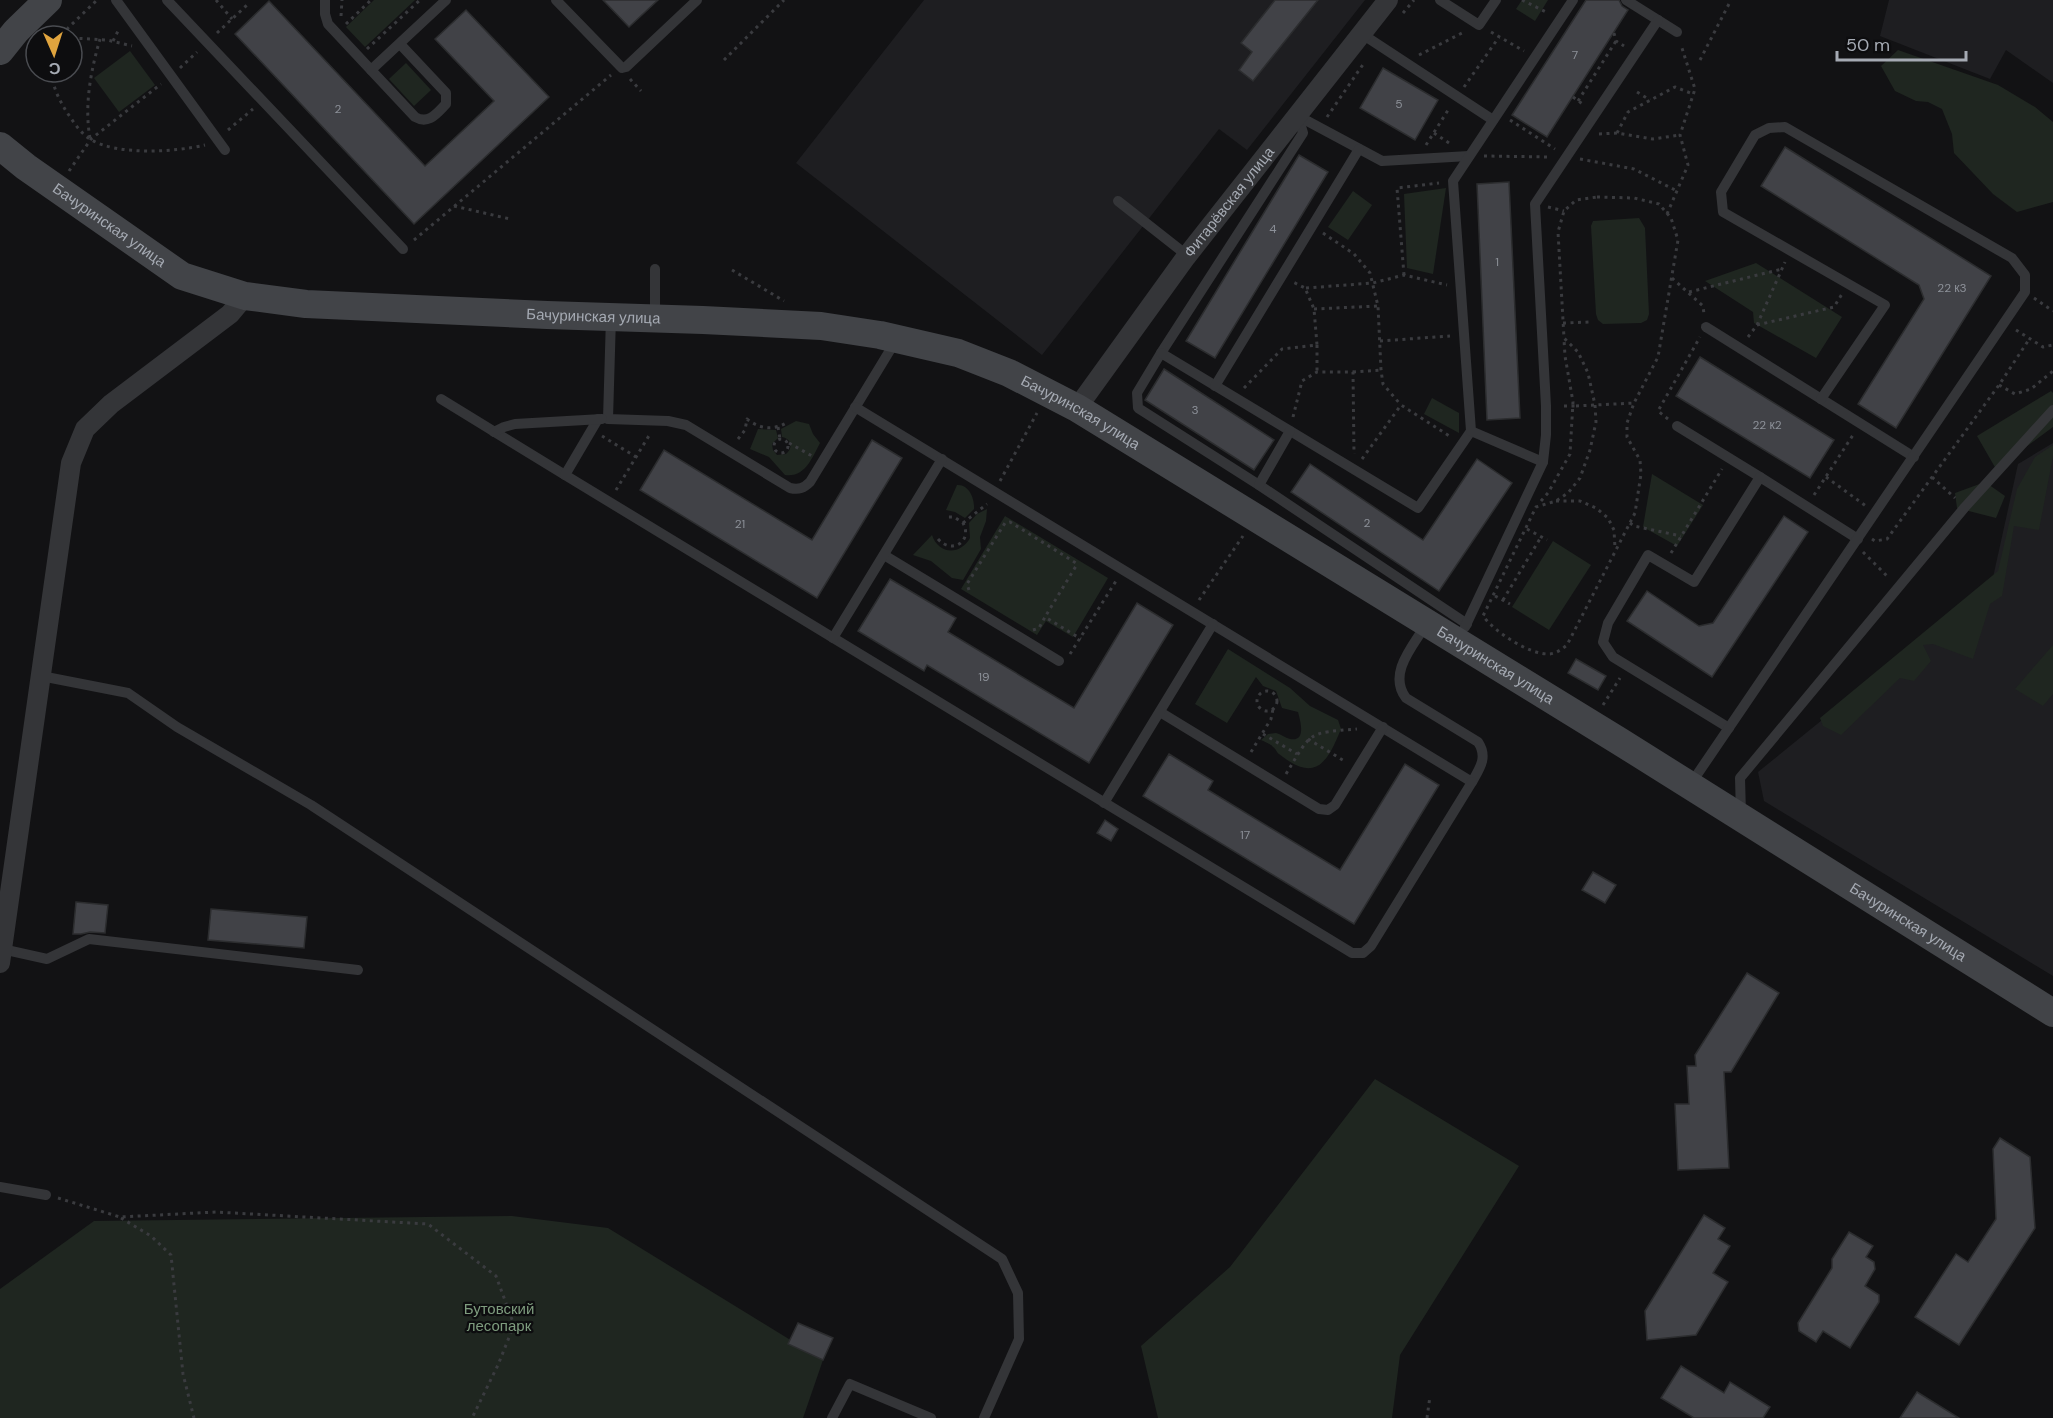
<svg xmlns="http://www.w3.org/2000/svg" width="2053" height="1418" font-family="'DM Sans',sans-serif">
<style>
.built{fill:#1e1e21}
.green{fill:#1f2620}
.building{fill:#414247;stroke:#2c2d2f;stroke-width:1.5}
.lines{fill:none;stroke-linecap:round;stroke-linejoin:round}
.path{stroke:#3a3b3f;stroke-width:3;stroke-dasharray:3 4.5;stroke-linecap:butt}
.lane{stroke:#343538;stroke-width:10}
.street{stroke:#343538;stroke-width:20}
.secondary{stroke:#424448;stroke-width:28}
.path-bridge{stroke:#3a3b3f;stroke-width:3;stroke-dasharray:3 4.5;stroke-linecap:butt}
.labels{text-anchor:middle;dominant-baseline:central;stroke-width:4.5;stroke-linejoin:round;paint-order:stroke}
.number-label{font-size:12px;fill:#8c9098}
.street-label{font-size:15px;fill:#a5aab3;stroke:#0d0d0f}
.park-label{font-size:15px;fill:#7e9c7e;stroke:#0d0d0f}
</style>
<rect width="100%" height="100%" fill="#121214"/>
<g class="built">
<polygon points="924,0 1365,0 1247,150 1219,129 1042,355 796,163"/>
<polygon points="1889,0 2053,0 2053,83 2006,50 1990,79 1880,36"/>
<polygon points="2053,443 2053,976 1764,801 1758,772 1992,582 2018,464"/>
</g>
<g class="green">
<polygon points="374,0 415,0 365,47 346,27"/>
<polygon points="1522,0 1548,0 1535,21 1516,9"/>
<polygon points="1898,50 1998,85 2035,107 2053,122 2053,202 2017,212 1993,194 1954,153 1952,134 1942,109 1928,102 1916,101 1895,91 1881,66"/>
<polygon points="130,51 155,85 119,112 94,78"/>
<polygon points="406,63 431,90 414,106 389,79"/>
<polygon points="1446,188 1433,274 1407,268 1404,194"/>
<polygon points="1353,191 1372,205 1348,240 1328,227"/>
<polygon points="1639,218 1645,228 1649,314 1647,320 1641,323 1603,324 1598,320 1596,314 1591,226 1593,221"/>
<polygon points="1756,263 1842,317 1816,358 1754,323 1753,312 1705,281"/>
<polygon points="2051,391 2053,393 2053,427 1996,469 1977,436"/>
<polygon points="1432,398 1459,413 1459,433 1424,414"/>
<path d="M796,421l13,3 4,10 7,9c-8,15 -15,35 -35,32l-16,-18 -19,-8 8,-20 18,1 2,8 -6,6 1,6 4,5 9,-1c7,-6 6,-15 -4,-17l-1,-8z"/>
<polygon points="2053,445 2053,456 2039,530 2014,526 2002,596 1990,604 1973,659 1933,644 1923,645 1931,661 1914,681 1900,678 1841,735 1823,726 1820,718 1998,571 2017,489 2035,457"/>
<polygon points="1652,474 1703,505 1677,546 1643,527"/>
<polygon points="1985,482 2005,496 1996,518 1957,508 1955,493"/>
<path d="M957,485c12,-1 18,14 17,24l-9,9 -10,-6 -9,-2z"/>
<path d="M987,509l-1,12 -6,16 1,12 -18,31 -11,-2 -21,-17 -18,-6 19,-20c6,19 28,21 38,3l-1,-15 8,-9z"/>
<polygon points="1005,516 1108,578 1073,637 1046,621 1037,635 961,589"/>
<polygon points="1553,541 1591,565 1549,630 1512,607"/>
<polygon points="2053,645 2053,694 2043,706 2015,689"/>
<path d="M1228,649l62,39 20,18 28,14 3,9c-14,35 -26,54 -62,25 -2,-1 -3,-5 -6,-7 -2,-3 -8,-5 -12,-7l7,-6 8,-1c5,1 9,5 14,6 17,3 10,-19 8,-27l-16,-4 -6,-17 -13,-5 -7,-9 -29,46 -32,-19z"/>
<polygon points="1375,1079 1519,1166 1400,1355 1392,1418 1158,1418 1141,1346 1230,1267"/>
<polygon points="512,1216 608,1228 823,1360 803,1418 0,1418 0,1289 94,1221"/>
</g>
<g class="building">
<polygon points="603,0 658,0 629,27"/>
<polygon points="1275,0 1318,0 1253,81 1239,70 1252,52 1241,43"/>
<polygon points="1586,0 1619,0 1622,6 1628,10 1547,137 1512,115"/>
<polygon points="269,1 425,166 494,101 435,39 466,10 549,97 414,224 235,34"/>
<polygon points="1383,68 1438,100 1415,140 1360,108"/>
<polygon points="1785,147 1991,276 1896,428 1858,404 1924,299 1919,285 1761,186"/>
<polygon points="1299,155 1328,172 1215,358 1186,341"/>
<polygon points="1509,182 1520,418 1487,420 1477,184"/>
<polygon points="1700,357 1834,440 1810,478 1676,396"/>
<polygon points="1164,369 1274,440 1254,470 1145,400"/>
<polygon points="872,440 902,458 817,598 640,490 664,450 812,540"/>
<polygon points="1477,459 1512,483 1439,591 1291,492 1310,464 1423,540"/>
<polygon points="1784,516 1808,532 1712,677 1627,621 1647,591 1699,626 1713,623"/>
<polygon points="890,579 956,618 948,632 1074,708 1137,603 1173,625 1089,763 927,665 924,671 858,631"/>
<polygon points="1576,659 1606,676 1598,690 1568,673"/>
<polygon points="1169,754 1213,781 1208,790 1340,870 1405,764 1439,785 1354,924 1143,796"/>
<polygon points="1105,820 1118,829 1111,841 1097,833"/>
<polygon points="1593,872 1616,885 1605,903 1582,890"/>
<polygon points="76,902 108,905 105,933 90,932 81,934 73,934"/>
<polygon points="211,909 307,917 304,948 208,940"/>
<polygon points="1747,973 1779,993 1731,1072 1724,1072 1729,1168 1678,1170 1675,1104 1689,1104 1687,1066 1696,1066 1695,1055"/>
<polygon points="2000,1138 2030,1157 2035,1228 1959,1345 1915,1317 1956,1254 1968,1262 1996,1219 1993,1149"/>
<polygon points="1704,1215 1725,1228 1718,1239 1730,1246 1713,1273 1728,1282 1696,1335 1647,1340 1645,1311"/>
<polygon points="1849,1232 1873,1246 1866,1257 1874,1262 1875,1269 1865,1286 1879,1295 1879,1302 1850,1348 1823,1331 1816,1342 1799,1331 1798,1323 1832,1268 1832,1259"/>
<polygon points="798,1323 833,1338 823,1360 788,1344"/>
<polygon points="1681,1366 1724,1393 1730,1382 1770,1407 1763,1418 1694,1418 1661,1398"/>
<polygon points="1917,1392 1959,1418 1900,1418"/>
</g>
<g class="lines">
<g class="path">
<polyline points="216,0 232,19"/>
<polyline points="1522,0 1548,13"/>
<polyline points="1403,13 1414,0"/>
<polyline points="341,16 342,0"/>
<polyline points="346,24 371,0"/>
<polyline points="1491,32 1524,51"/>
<polyline points="217,33 247,5"/>
<polyline points="1614,33 1616,41 1624,46"/>
<polyline points="63,36 68,28 97,0"/>
<polyline points="72,38 107,40 132,46"/>
<polyline points="113,41 119,29"/>
<polyline points="34,49 36,52"/>
<polyline points="367,49 420,0"/>
<polyline points="1419,55 1464,32"/>
<polyline points="724,60 784,0"/>
<polyline points="1700,60 1731,0"/>
<polyline points="180,68 197,52"/>
<path d="M52,72c0,14 7,27 14,39 7,10 14,22 24,28 27,17 85,13 115,6"/>
<polyline points="630,79 641,91"/>
<polyline points="1464,87 1499,37"/>
<polyline points="1637,92 1650,100"/>
<polyline points="1573,97 1584,105"/>
<polyline points="1578,101 1616,41"/>
<polyline points="1327,117 1364,63"/>
<polyline points="1510,120 1555,149"/>
<polyline points="228,130 253,109"/>
<polyline points="1434,133 1449,143"/>
<polyline points="1617,133 1628,112 1675,87 1693,94"/>
<polyline points="1599,134 1617,133 1653,139 1680,135"/>
<path d="M90,138c-6,-33 1,-68 10,-99"/>
<polyline points="1426,145 1450,107"/>
<polyline points="1484,156 1550,157"/>
<polyline points="1580,159 1634,169 1677,191"/>
<polyline points="69,171 91,139 161,84"/>
<path d="M1597,197l37,1 25,6 12,14 7,22 -20,117 -24,46 -7,20v14l13,23 1,14 -6,39 -68,132c-5,4 -10,8 -17,9 -21,1 -55,-22 -67,-38l53,-109 20,-6 12,-8 12,-15 10,-28 6,-28 -1,-17 -7,-32 -10,-21 -14,-14 -6,-106 6,-21 12,-11z"/>
<polyline points="454,206 510,219"/>
<polyline points="1548,207 1564,211"/>
<polyline points="1667,214 1688,165 1680,135 1695,89 1681,45"/>
<polyline points="1323,233 1354,254 1370,273 1378,306 1381,370 1383,384 1401,405"/>
<polyline points="414,240 611,75"/>
<polyline points="732,270 784,301"/>
<polyline points="1404,275 1397,188 1439,183"/>
<polyline points="1672,278 1703,306 1704,314"/>
<polyline points="1306,288 1373,283 1404,275 1447,285"/>
<polyline points="1689,292 1782,269"/>
<polyline points="2034,298 2053,311"/>
<polyline points="1314,309 1378,306"/>
<polyline points="1563,323 1591,322"/>
<polyline points="1757,325 1834,307 1842,294"/>
<polyline points="2016,330 2043,347 2053,345"/>
<polyline points="1748,337 1757,325 1785,262"/>
<polyline points="1380,341 1450,336"/>
<polyline points="1317,345 1317,372"/>
<polyline points="1353,372 1381,370"/>
<polyline points="1999,385 2015,394 2031,389 2053,371"/>
<polyline points="1244,388 1282,349 1317,345 1314,309 1305,288 1293,282"/>
<polyline points="1576,406 1634,403"/>
<polyline points="1293,417 1302,381 1317,372 1353,372 1354,454"/>
<polyline points="1668,419 1658,411 1700,337"/>
<polyline points="778,427 780,439"/>
<polyline points="602,436 636,457"/>
<circle cx="781" cy="446" r="7"/>
<path d="M738,439l7,-9 2,-11c13,10 26,12 41,3"/>
<polyline points="789,443 812,456"/>
<polyline points="1362,459 1401,405 1451,437"/>
<polyline points="1826,477 1866,506"/>
<polyline points="1932,477 1955,498"/>
<polyline points="1000,481 1037,413"/>
<polyline points="616,490 650,434"/>
<polyline points="1814,495 1853,435"/>
<polyline points="1541,501 1548,493 1570,454 1573,402 1565,356 1564,340"/>
<polyline points="1556,501 1580,501 1596,508 1608,518 1614,530 1615,548"/>
<polyline points="963,523 987,504"/>
<polyline points="1630,523 1634,526 1681,536"/>
<polyline points="1527,529 1547,540"/>
<path d="M938,539c14,16 35,2 25,-16l-9,-6h-6"/>
<polyline points="1872,539 1875,541 1887,539 1999,385 2030,338"/>
<polyline points="1863,552 1888,577"/>
<polyline points="1671,553 1722,469"/>
<polyline points="969,590 967,584 1005,523 1010,522 1076,563 1076,566 1045,617"/>
<polyline points="1495,596 1510,604"/>
<polyline points="1199,600 1243,536"/>
<polyline points="1503,600 1541,537"/>
<polyline points="1033,630 1039,628 1045,617 1081,639"/>
<polyline points="1070,654 1116,581"/>
<circle cx="1267" cy="701" r="10"/>
<polyline points="1603,705 1620,678"/>
<polyline points="1263,734 1297,754"/>
<polyline points="1308,739 1346,762"/>
<polyline points="1251,752 1271,719 1273,709"/>
<path d="M1286,774c26,-43 21,-41 71,-45"/>
<polyline points="58,1198 120,1217 216,1212 428,1224 496,1276 514,1325 498,1365 472,1418"/>
<polyline points="121,1218 151,1236 171,1255 183,1374 194,1418"/>
<polyline points="1427,1418 1430,1396"/>
</g>
<g class="lane">
<polyline points="116,0 225,150"/>
<polyline points="167,0 403,249"/>
<polyline points="325,0 325,14 328,24 371,70"/>
<polyline points="556,0 622,68 626,67 697,0"/>
<polyline points="1440,0 1479,25 1496,0"/>
<polyline points="1626,0 1677,32"/>
<polyline points="1362,34 1493,120"/>
<path d="M400,44l46,49v11c-9,9 -17,21 -31,13l-44,-47 75,-70"/>
<polyline points="1298,116 1303,133 1161,353 1137,393 1138,408 1259,485 1467,624"/>
<polyline points="1298,116 1382,161 1469,156"/>
<polyline points="1118,201 1179,249 1186,257"/>
<path d="M611,317l-3,102 60,2 18,4 104,63c9,2 14,0 20,-6l85,-140"/>
<polyline points="655,317 655,269"/>
<polyline points="1706,327 1914,457"/>
<polyline points="1161,353 1418,508 1471,431"/>
<polyline points="1215,386 1359,149"/>
<polyline points="441,399 565,475"/>
<path d="M855,407l617,375c8,-14 16,-25 6,-40l-72,-44c-19,-25 8,-53 21,-75"/>
<polyline points="598,419 565,475 1352,953 1363,953 1371,946 1472,782"/>
<polyline points="1677,426 1760,477"/>
<polyline points="494,432 504,427 515,424 602,419"/>
<polyline points="1543,462 1471,431 1453,181 1573,0"/>
<polyline points="1259,485 1290,431"/>
<polyline points="884,555 1059,661"/>
<polyline points="1465,627 1543,462 1546,435 1546,406 1535,204 1658,20"/>
<polyline points="833,638 942,459"/>
<polyline points="41,676 128,693 177,727 311,805 1002,1259 1018,1293 1019,1339 984,1418"/>
<polyline points="1160,712 1319,809 1328,810 1335,805 1383,727"/>
<polyline points="1729,728 1613,657 1603,642 1608,623 1648,555 1694,582 1760,477 1858,539"/>
<polyline points="1690,785 2025,292 2025,275 2012,258 1785,127 1769,128 1755,135 1721,192 1723,212 1885,305 1821,399"/>
<polyline points="1104,803 1213,624"/>
<polyline points="1741,814 1740,778 1965,507 2053,410"/>
<polyline points="2,949 47,959 89,939 358,970"/>
<polyline points="0,1187 46,1195"/>
<polyline points="832,1418 850,1384 931,1418"/>
</g>
<g class="street">
<path id="s1" d="M1077,408l109,-151 202,-257"/>
<polyline points="0,963 71,463 85,429 111,404 230,314 245,296"/>
</g>
<g class="secondary">
<polyline points="0,51 16,31 48,0"/>
<path id="s2" d="M0,146l26,21 156,109 63,20 61,8 241,11 156,5 118,6 59,9 78,18 51,20 68,35 542,333 434,272"/>
</g>
<polyline class="path-bridge" points="1564,406 1576,406"/>
</g>
<g class="labels">
<g class="number-label">
<text x="1575" y="55">7</text>
<text x="1399" y="104">5</text>
<text x="338" y="109">2</text>
<text x="1273" y="229">4</text>
<text x="1497" y="262">1</text>
<text x="1952" y="288">22 к3</text>
<text x="1195" y="410">3</text>
<text x="1767" y="425">22 к2</text>
<text x="1367" y="523">2</text>
<text x="740" y="524">21</text>
<text x="984" y="677">19</text>
<text x="1245" y="835">17</text>
</g>
<g class="street-label">
<text stroke="none"><textPath href="#s1" startOffset="256">Фитарёвская улица</textPath></text>
<text stroke="none"><textPath href="#s2" startOffset="135">Бачуринская улица</textPath></text>
<text stroke="none"><textPath href="#s2" startOffset="639">Бачуринская улица</textPath></text>
<text stroke="none"><textPath href="#s2" startOffset="1143">Бачуринская улица</textPath></text>
<text stroke="none"><textPath href="#s2" startOffset="1629">Бачуринская улица</textPath></text>
<text stroke="none"><textPath href="#s2" startOffset="2115">Бачуринская улица</textPath></text>
</g>
<g class="park-label">
<text x="499" y="1309">Бутовский<tspan x="499" dy="17">лесопарк</tspan></text>
</g>
</g>
<g transform="translate(54 54) rotate(177)"><circle r="28" fill="#0d0d0f" stroke="#4a4c51" stroke-width="1.5"/>
<path d="M0-4.5L10 22L0 15L-10 22Z" fill="#e0a43e"/>
<text y="-9" font-size="16" font-weight="bold" text-anchor="middle" fill="#a5aab3">С</text>
</g>
<path d="M1837 51v9h129v-9" fill="none" stroke="#a5aab3" stroke-width="3"/>
<text x="1846" y="51" font-size="18" fill="#a5aab3" stroke="#0d0d0f" stroke-width="4.5" paint-order="stroke">50 m</text>
</svg>
